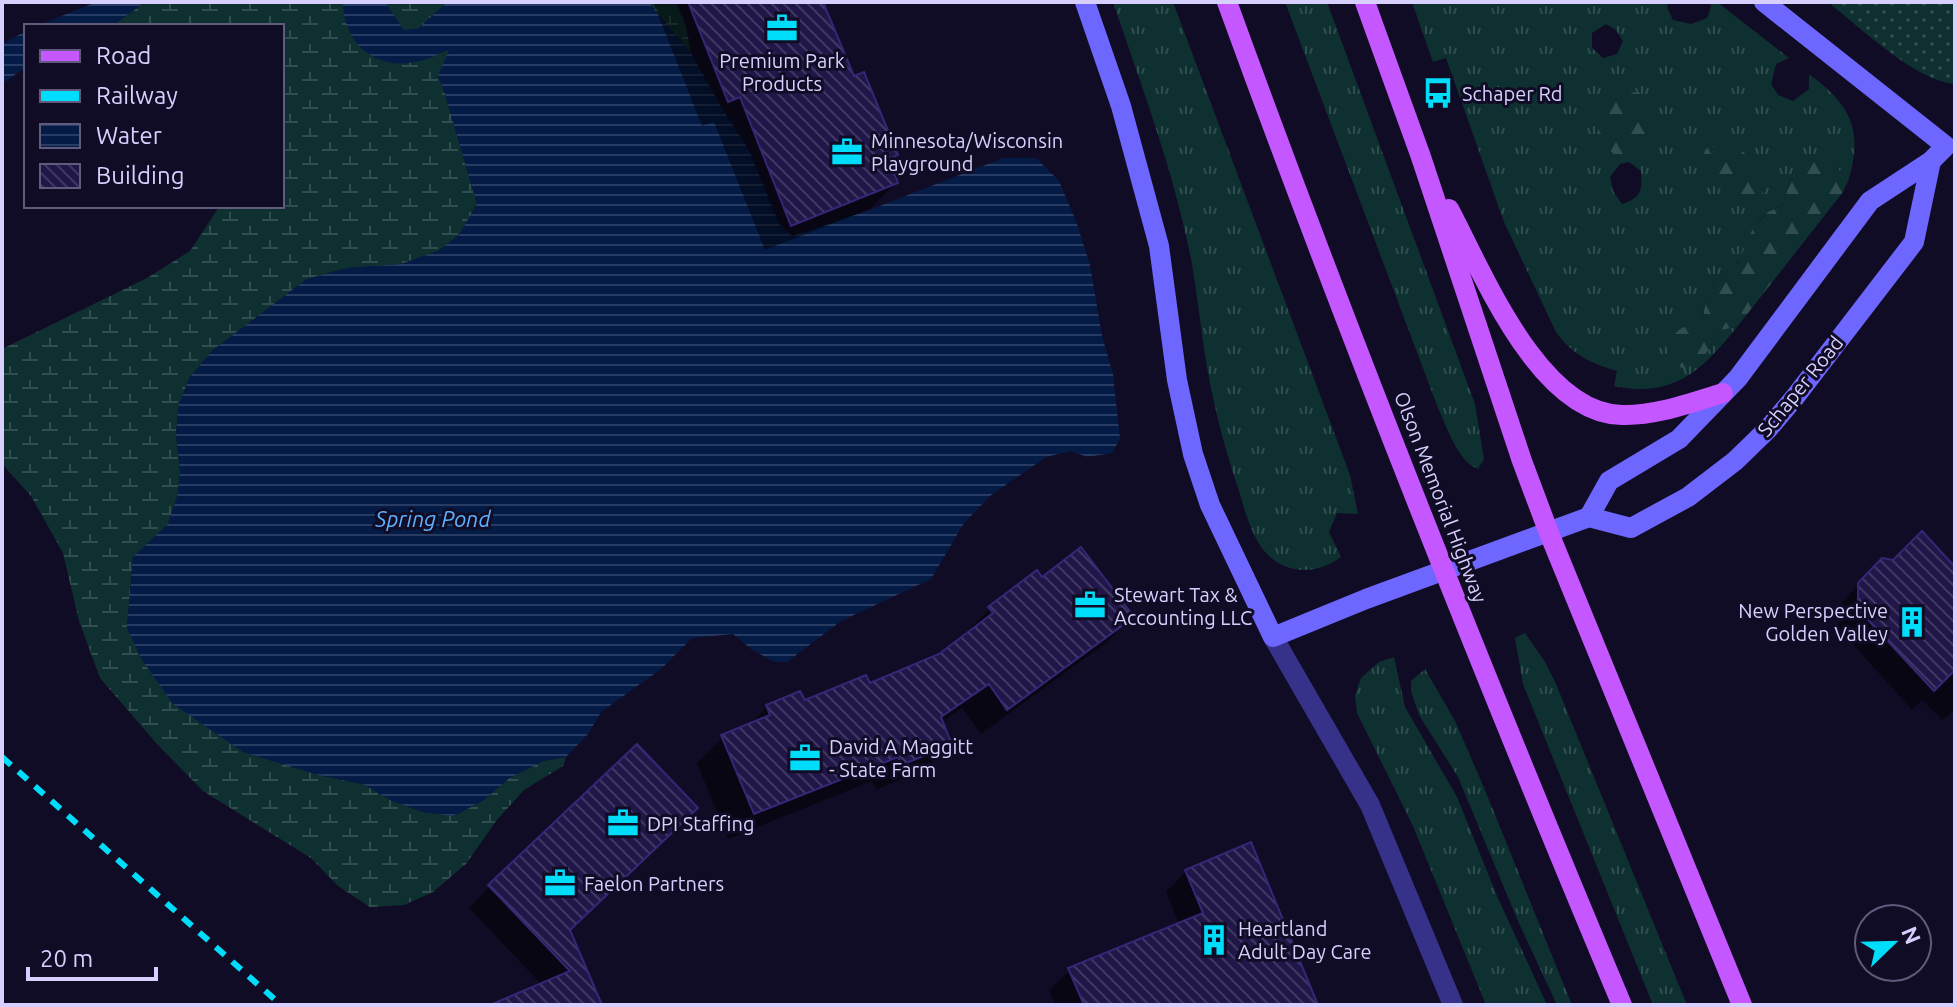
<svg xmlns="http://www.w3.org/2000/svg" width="1957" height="1007" font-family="Ubuntu,sans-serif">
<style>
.grass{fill:url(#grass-tufts);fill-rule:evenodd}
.forest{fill:url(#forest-firs)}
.wetland{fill:url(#wetland-marsh)}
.park{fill:url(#park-dots)}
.water{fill:url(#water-rules)}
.shadow{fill:#0007}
.building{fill:url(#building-back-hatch);stroke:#372677;stroke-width:2}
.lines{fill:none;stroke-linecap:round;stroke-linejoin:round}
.street{stroke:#373289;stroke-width:20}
.secondary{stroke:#6e67ff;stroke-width:20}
.primary{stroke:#c457ff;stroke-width:20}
.rail{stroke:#00ddfb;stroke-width:6;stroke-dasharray:12 10;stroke-linecap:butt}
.labels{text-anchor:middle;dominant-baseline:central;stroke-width:6;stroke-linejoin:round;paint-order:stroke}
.poi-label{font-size:20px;fill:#d7d0ff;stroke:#110c25;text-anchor:start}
.street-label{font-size:20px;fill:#d7d0ff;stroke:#110c25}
.water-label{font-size:22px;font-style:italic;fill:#5eb1ff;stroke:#110c25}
</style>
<defs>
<pattern id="grass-tufts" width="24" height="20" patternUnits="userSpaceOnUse" patternTransform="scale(2)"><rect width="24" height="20" fill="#0e3030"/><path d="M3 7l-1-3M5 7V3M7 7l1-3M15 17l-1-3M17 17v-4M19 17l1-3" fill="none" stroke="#304d4f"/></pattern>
<pattern id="forest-firs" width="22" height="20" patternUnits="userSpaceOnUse" patternTransform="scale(2)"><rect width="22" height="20" fill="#0e3030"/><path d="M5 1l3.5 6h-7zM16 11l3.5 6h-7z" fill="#304d4f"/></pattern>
<pattern id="wetland-marsh" width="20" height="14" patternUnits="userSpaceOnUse" patternTransform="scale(2)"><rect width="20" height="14" fill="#0e3030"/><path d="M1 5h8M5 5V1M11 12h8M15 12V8" fill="none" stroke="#304d4f"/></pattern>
<pattern id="park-dots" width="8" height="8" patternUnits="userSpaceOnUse" patternTransform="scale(2)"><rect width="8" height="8" fill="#0e3030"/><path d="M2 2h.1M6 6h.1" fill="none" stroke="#304d4f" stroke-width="1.8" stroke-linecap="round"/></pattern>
<pattern id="water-rules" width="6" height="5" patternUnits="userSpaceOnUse" patternTransform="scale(2)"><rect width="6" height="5" fill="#041b46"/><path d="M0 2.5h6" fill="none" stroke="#283b62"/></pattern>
<pattern id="building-back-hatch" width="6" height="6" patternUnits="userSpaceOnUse" patternTransform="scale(2)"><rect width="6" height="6" fill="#211648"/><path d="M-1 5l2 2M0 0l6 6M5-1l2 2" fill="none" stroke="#403763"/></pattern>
</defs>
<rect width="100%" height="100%" fill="#110c25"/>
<g class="grass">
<path d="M1113,2h60l177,473 8,39 -21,-1 -8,19 12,25c-29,21 -64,17 -83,-15 -10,-17 -15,-39 -21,-57 -13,-39 -23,-78 -30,-118 -6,-34 -9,-69 -15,-103 -17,-90 -50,-176 -79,-262z"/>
<path d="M1285,2h42l148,402 9,55 -6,10c-20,-7 -31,-42 -40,-61z"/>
<path d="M1412,2h256l-1,6 6,12 18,4 16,-6 4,-11 -1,-5h7l72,56 -13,6 -5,20 7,11 15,6 16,-12v-15c42,31 55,57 39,107l-14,-17 -40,3 -11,38c-36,15 -27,32 -45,57 -4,7 -14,9 -19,15 -20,20 -17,57 -17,83l18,-30 17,-3c-34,42 -63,72 -123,59l3,-15c-27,-8 -44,-16 -61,-39l-52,-110 -58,-164 -13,4zM1606,24l10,6 7,11 -6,13 -14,4 -11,-10v-15zM1629,162l12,9c1,20 1,26 -19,33l-9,-13 -3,-14 10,-13z"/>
<polygon points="1525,633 1545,662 1556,684 1687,1005 1653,1005 1523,684 1515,638"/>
<polygon points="1394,657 1405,707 1457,797 1497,896 1547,1005 1486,1005 1413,826 1357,713 1355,695 1361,678 1379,662"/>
<polygon points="1425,669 1455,721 1485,790 1572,1005 1557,1005 1518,921 1458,777 1419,715 1411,691 1411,681"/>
</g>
<g class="forest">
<path d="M1639,92c22,27 20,44 -9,65 -5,-1 -13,-2 -18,-5 -22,-14 -15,-48 8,-57 5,-2 13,-2 19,-3z"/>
<path d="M1718,145l21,3 23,22 6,14 -10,15 -13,6c-16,-16 -24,-14 -41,-24l-3,-14 4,-17z"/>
<path d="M1814,157l20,7 14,17 -5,11 -106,135 -17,3 -18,30 -17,9 -12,-5 -7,-17c9,-17 17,-22 36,-25l5,-28 11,-17 20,-14 15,-35 15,-16 15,-7 11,-38z"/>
</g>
<g class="wetland">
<polygon points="145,2 447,2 419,28 450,50 438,76 445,94 477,204 459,235 438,251 401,264 347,268 307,279 213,350 190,377 179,404 176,433 180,471 178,494 168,524 133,557 127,628 243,752 322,776 363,784 392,801 423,812 454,816 484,800 508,779 543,761 566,757 563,766 524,790 496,821 466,864 433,892 404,905 370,907 338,886 311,858 203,791 157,744 100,678 79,621 63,553 31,496 2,464 2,349 147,278 190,251 217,210 217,206 282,206 282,26 112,26"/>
<polygon points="648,2 676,2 686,26 691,53"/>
</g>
<path class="park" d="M1828,2h127v82c-41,-4 -94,-56 -127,-82z"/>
<g class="water">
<polygon points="96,2 145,2 112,26 37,26"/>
<path d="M343,2h42l19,28 15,-2 28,-26h201l43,51 29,52 29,45 30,74 13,12 75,-25 136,-53h33l23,23 17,40 14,44 12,71 11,38 7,65 -8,14 -25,4 -16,-6 -25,6 -56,39 -26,27 -33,56 -90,42 -54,41h-13l-23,-13 -18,-15 -41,4 -31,31 -60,43 -13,22 -22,23 -23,4 -35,18 -24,21 -31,16 -30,-4 -31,-11 -29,-17 -41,-8 -79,-24 -70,-48 -31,-44 -15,-32 6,-71 35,-33 10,-30 2,-23 -4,-38 3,-29 11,-27 23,-27 94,-71 40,-11 54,-4 37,-13 21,-16 18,-31 -32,-110 -7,-18 11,-26c-10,3 -19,9 -29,11 -42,11 -77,-16 -77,-59z"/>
<polygon points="26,31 26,67 2,84 2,44"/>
</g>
<g class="shadow">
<polygon points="653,2 821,2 853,78 896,155 888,163 896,183 870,209 765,250 714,122 702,126"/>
<polygon points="1955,559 1955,710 1942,720 1922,700 1912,710 1839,629 1838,606 1883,560 1950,564"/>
<polygon points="1041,580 1132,617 1106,643 981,734 962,708 941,723 950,744 924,770 876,790 872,781 728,839 697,763 723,737 747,727 767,707 803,703 869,686 940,656 966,637 964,634 990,609"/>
<polygon points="1186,871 1316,1005 1055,1005 1049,990 1070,970 1179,924 1166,892"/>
<polygon points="490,886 568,930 600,1005 508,1005 542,985 469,908"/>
</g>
<g class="building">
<polygon points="688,2 823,2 854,76 864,72 898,155 889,159 898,183 791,226 740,97 728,102"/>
<polygon points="1922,531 1955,567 1955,670 1934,691 1858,609 1858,583 1882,558 1893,560"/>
<polygon points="1081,547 1134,617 1007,710 989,684 941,717 952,745 901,765 898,757 754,814 721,735 770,715 766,705 800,691 805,700 866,675 870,683 939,654 993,613 988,607 1037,570 1042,577"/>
<polygon points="637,744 698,808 570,930 602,1005 490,1005 570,971 488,885"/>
<polygon points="1251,842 1318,1005 1084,1005 1068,968 1203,913 1185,870"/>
</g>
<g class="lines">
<polyline class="street" points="1273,637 1370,805 1453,1005"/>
<g class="secondary">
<polyline points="1085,2 1121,106 1159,246 1177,380 1193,454 1210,505 1273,637 1366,599 1589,517 1631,528 1688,497 1735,461 1768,429 1795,397 1914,242 1931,161"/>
<polyline points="1589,517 1609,481 1679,439 1738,378 1870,201 1931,161 1946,146 1764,2"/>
</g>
<g class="primary">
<path d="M1227,2c123,338 256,672 395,1003"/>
<polyline points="1365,2 1421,157 1522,461 1549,533 1742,1005"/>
<path d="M1449,209c33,62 90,205 173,206 34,1 68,-12 101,-22"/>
</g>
<polyline class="rail" points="2,757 281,1005"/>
</g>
<defs>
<symbol id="office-bare" viewBox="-9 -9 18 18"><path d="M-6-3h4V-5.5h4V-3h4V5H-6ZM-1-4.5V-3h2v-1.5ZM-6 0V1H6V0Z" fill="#00ddfb" stroke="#110c25" stroke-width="2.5" paint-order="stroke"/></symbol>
<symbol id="bus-bare" viewBox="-9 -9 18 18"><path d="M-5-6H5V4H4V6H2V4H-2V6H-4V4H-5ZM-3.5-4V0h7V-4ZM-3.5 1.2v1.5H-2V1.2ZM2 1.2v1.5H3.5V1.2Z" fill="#00ddfb" stroke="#110c25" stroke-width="2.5" paint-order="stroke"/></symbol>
<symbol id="building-bare" viewBox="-9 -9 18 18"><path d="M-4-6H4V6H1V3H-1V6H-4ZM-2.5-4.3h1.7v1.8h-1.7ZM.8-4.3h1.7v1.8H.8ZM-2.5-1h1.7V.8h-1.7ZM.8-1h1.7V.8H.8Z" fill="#00ddfb" stroke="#110c25" stroke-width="2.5" paint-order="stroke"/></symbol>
</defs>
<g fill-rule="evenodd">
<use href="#office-bare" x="760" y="6" width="44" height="44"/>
<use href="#bus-bare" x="1416" y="71" width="44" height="44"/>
<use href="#office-bare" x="825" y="130" width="44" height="44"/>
<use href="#office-bare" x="1068" y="583" width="44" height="44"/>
<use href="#building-bare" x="1890" y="600" width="44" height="44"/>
<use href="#office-bare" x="783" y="736" width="44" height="44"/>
<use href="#office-bare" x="601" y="801" width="44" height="44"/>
<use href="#office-bare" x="538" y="861" width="44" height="44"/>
<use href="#building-bare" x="1192" y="918" width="44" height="44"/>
</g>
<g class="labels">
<g class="poi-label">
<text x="782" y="60" text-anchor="middle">Premium Park<tspan x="782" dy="23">Products</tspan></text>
<text x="1462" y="93">Schaper Rd</text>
<text x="871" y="140">Minnesota/Wisconsin<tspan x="871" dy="23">Playground</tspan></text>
<text x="1114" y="594">Stewart Tax &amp;<tspan x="1114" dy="23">Accounting LLC</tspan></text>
<text x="1888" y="610" text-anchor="end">New Perspective<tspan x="1888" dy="23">Golden Valley</tspan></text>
<text x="829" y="746">David A Maggitt<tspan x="829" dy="23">- State Farm</tspan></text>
<text x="647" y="823">DPI Staffing</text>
<text x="584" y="883">Faelon Partners</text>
<text x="1238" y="928">Heartland<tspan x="1238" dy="23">Adult Day Care</tspan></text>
</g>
<g class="street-label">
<text transform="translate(1800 386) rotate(-51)">Schaper Road</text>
<text transform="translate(1441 497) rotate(69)">Olson Memorial Highway</text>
</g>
<g class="water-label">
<text x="433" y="518">Spring Pond</text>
</g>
</g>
<rect width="1957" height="1007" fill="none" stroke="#d7d0ff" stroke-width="8"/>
<rect x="24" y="24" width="260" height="184" fill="#110c25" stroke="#605a7c" stroke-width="2"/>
<rect x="40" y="50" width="40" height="12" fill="#c457ff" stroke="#605a7c" stroke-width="2"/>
<text x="96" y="64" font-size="24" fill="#d7d0ff">Road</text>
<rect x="40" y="90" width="40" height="12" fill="#00ddfb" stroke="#605a7c" stroke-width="2"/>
<text x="96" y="104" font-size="24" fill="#d7d0ff">Railway</text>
<rect x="40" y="124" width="40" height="24" fill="url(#water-rules)" stroke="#605a7c" stroke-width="2"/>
<text x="96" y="144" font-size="24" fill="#d7d0ff">Water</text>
<rect x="40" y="164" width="40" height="24" fill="url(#building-back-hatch)" stroke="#605a7c" stroke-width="2"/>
<text x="96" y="184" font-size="24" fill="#d7d0ff">Building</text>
<g transform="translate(1893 943) rotate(67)"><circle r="38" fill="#110c25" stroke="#605a7c" stroke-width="2"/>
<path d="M0-6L14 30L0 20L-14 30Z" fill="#00ddfb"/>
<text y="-12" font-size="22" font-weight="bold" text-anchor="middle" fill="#d7d0ff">N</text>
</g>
<path d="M28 967v12h128v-12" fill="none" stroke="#d7d0ff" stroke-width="4"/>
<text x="40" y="967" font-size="24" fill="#d7d0ff" stroke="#110c25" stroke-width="6" paint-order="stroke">20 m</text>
</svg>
